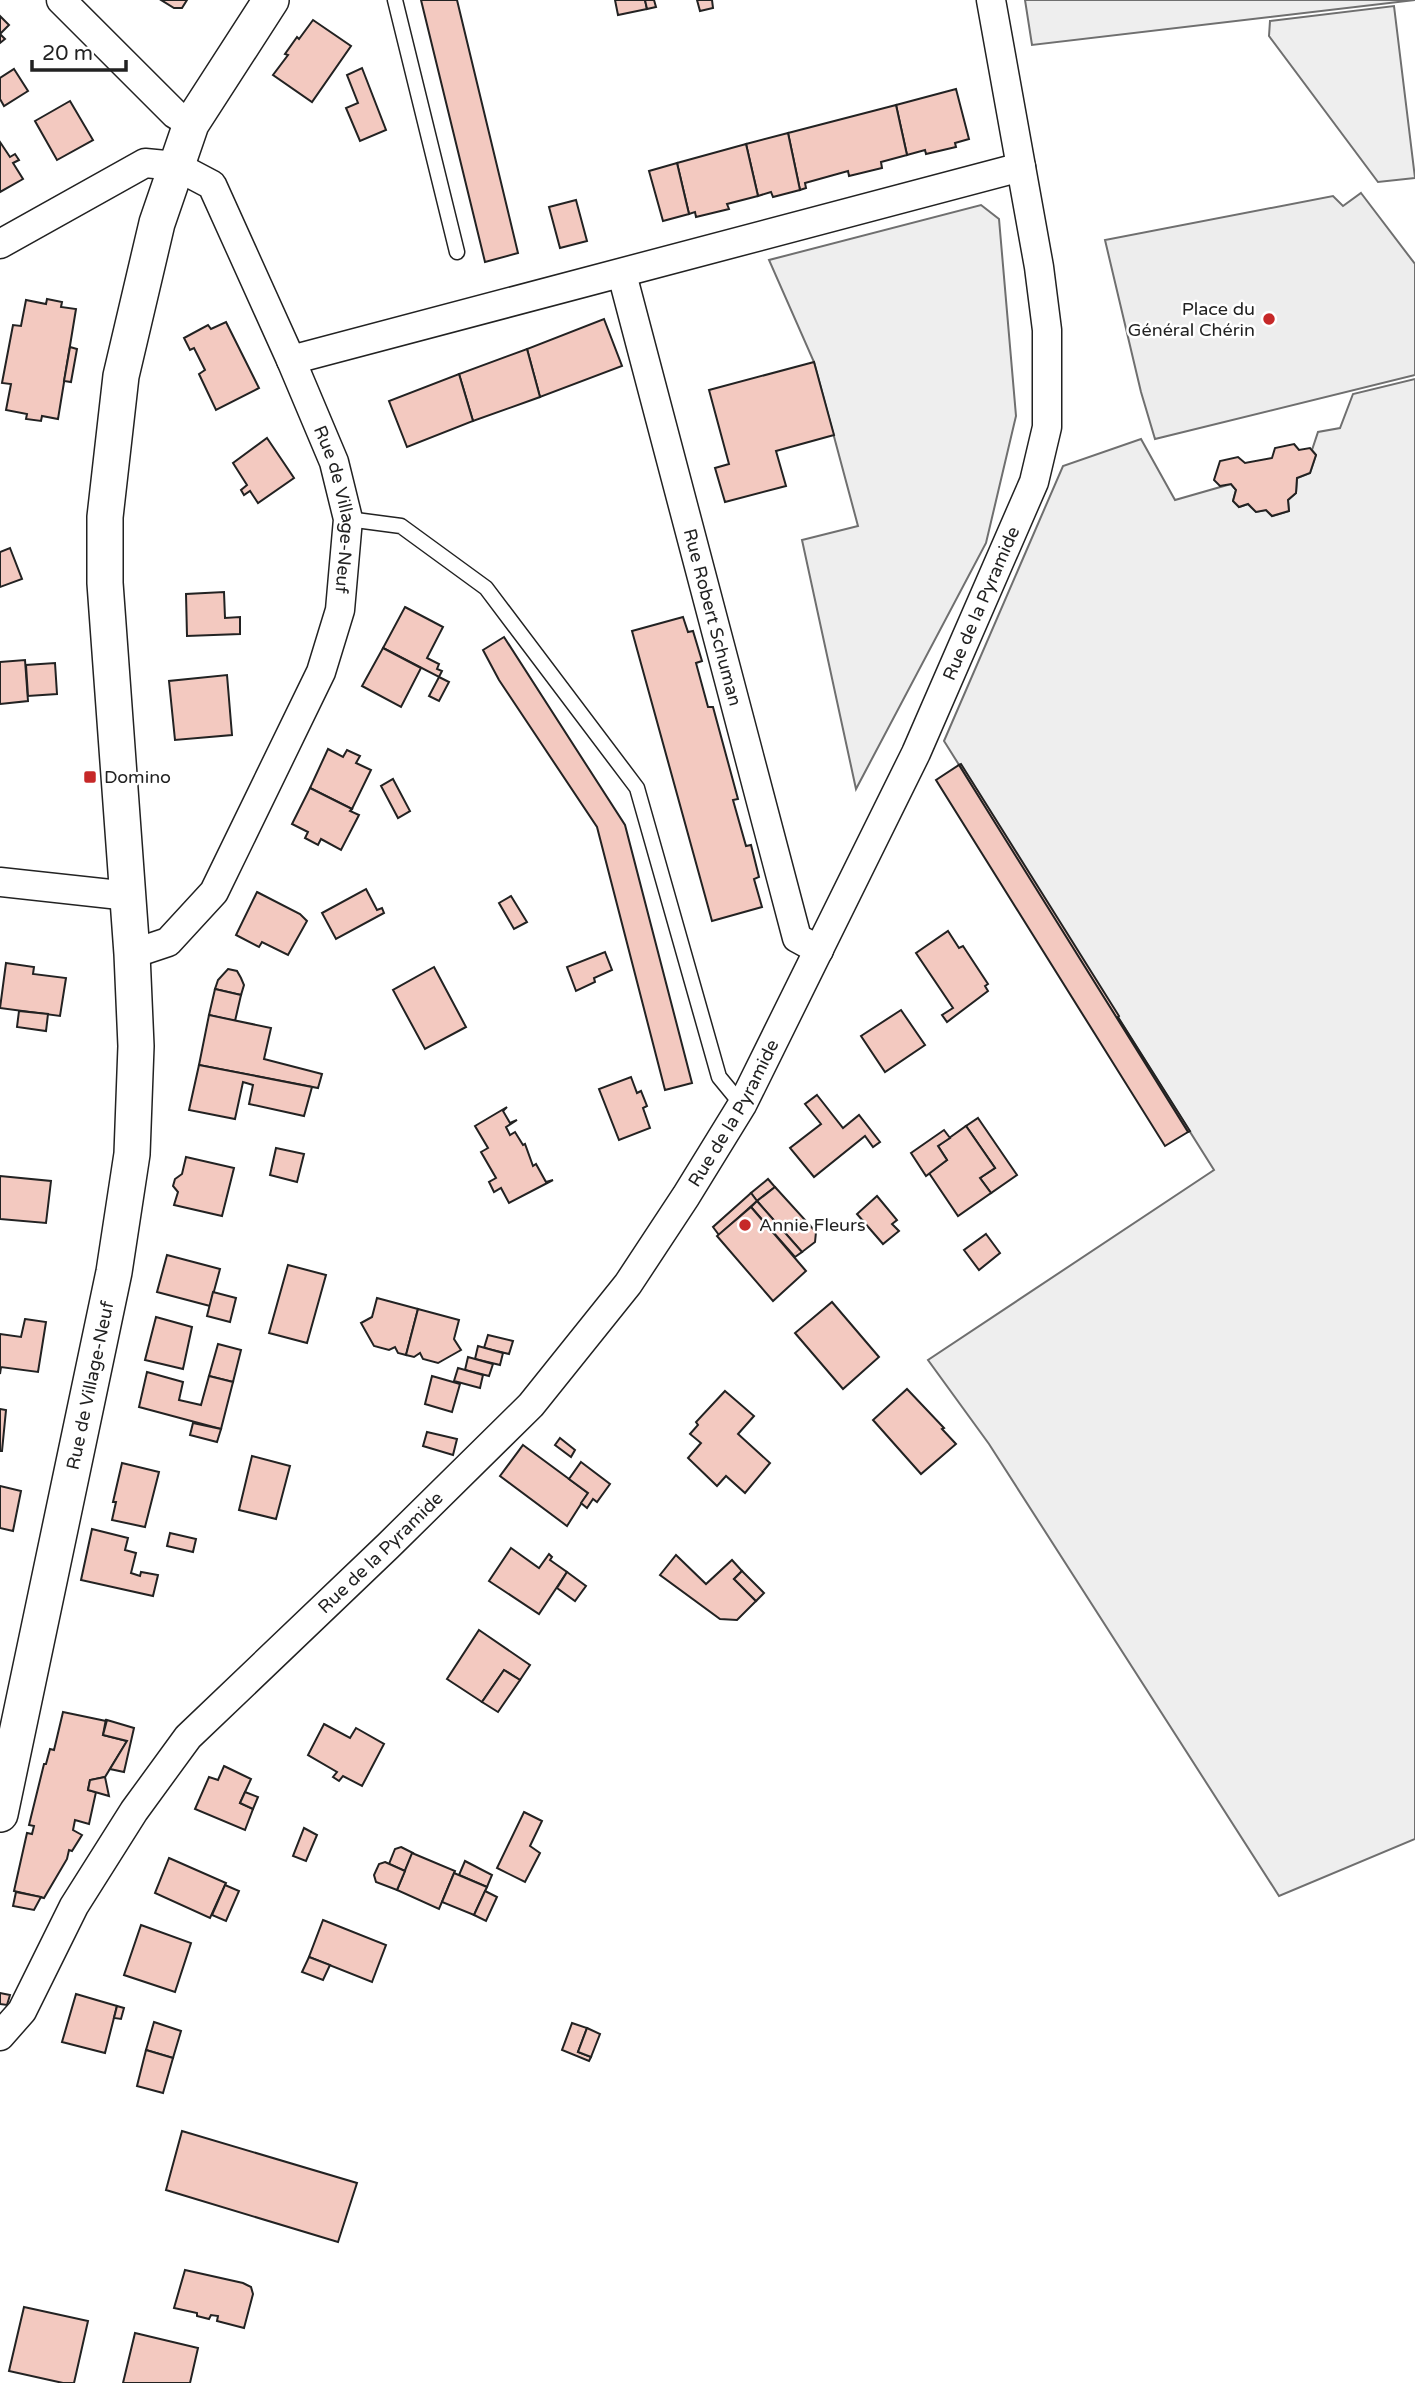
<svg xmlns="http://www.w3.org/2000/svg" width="1415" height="2383" font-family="'Varela Round',sans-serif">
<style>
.green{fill:#eee;stroke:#6f6f6f;stroke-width:2}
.parking{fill:#ededed;stroke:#6f6f6f;stroke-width:2}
.building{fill:#f3c9c0;stroke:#222;stroke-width:2}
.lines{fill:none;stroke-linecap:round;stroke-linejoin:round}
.service-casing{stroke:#222;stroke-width:17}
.minor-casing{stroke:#222;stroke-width:31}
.tertiary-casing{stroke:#222;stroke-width:38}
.service{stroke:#fff;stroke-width:14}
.minor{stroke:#fff;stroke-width:28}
.tertiary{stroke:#fff;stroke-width:35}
.poi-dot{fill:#c62828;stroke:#fff;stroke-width:2.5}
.labels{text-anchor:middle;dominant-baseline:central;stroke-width:5;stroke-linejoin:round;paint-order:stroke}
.poi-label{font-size:18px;fill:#222;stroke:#fff;text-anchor:start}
.street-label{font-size:18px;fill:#222;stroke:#fff}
</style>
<rect width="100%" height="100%" fill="#fff"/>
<g class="green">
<polygon points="1025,0 1415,0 1032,45"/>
<polygon points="1394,6 1415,178 1378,182 1269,36 1270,21"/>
<polygon points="981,205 999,219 1016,416 986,543 856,789 802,540 858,526 814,362 769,260"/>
<polygon points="1415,379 1415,1839 1279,1896 989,1444 928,1360 1214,1170 944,741 1063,466 1141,439 1175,500 1231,484 1236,490 1233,501 1239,507 1248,504 1256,512 1266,510 1272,516 1289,511 1288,500 1296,493 1297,478 1310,473 1316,455 1312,450 1318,432 1340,428 1353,394"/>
</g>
<polygon class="parking" points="1361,193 1415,264 1415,375 1155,439 1141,392 1105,240 1333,196 1343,206"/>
<g class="building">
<polygon points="161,0 187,0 182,8 174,8"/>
<polygon points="421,0 457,0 518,253 485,262"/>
<polygon points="615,0 645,0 647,9 618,15"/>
<polygon points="645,0 654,0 656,7 647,9"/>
<polygon points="697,0 712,0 713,8 700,11"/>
<polygon points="0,16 9,25 0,34 5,39 0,43"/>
<polygon points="313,20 351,46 312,102 273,75 288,55 285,54 297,37 299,39"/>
<polygon points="362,68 386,130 360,141 346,108 358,103 347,75"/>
<polygon points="14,69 28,91 4,106 0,99 0,78"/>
<polygon points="956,89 969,139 955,143 956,147 926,154 925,150 907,155 896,105"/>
<polygon points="70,101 93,140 57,160 35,121"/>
<polygon points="896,105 907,155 881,162 882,168 849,176 848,171 805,183 806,188 800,190 788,133"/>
<polygon points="788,133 800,190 773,197 771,192 758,196 746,144"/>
<polygon points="0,142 10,157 15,154 19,160 13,163 23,179 0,192"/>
<polygon points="746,144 758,196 727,204 729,209 696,217 695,212 689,214 677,163"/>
<polygon points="677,163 689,214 663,221 649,171"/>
<polygon points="576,200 587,241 560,248 549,207"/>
<polygon points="47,299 62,302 61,307 76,309 58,419 42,416 41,421 26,419 27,414 6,410 11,384 2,383 13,325 21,326 26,300 46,304"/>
<polygon points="604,319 622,366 540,397 527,349"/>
<polygon points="226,322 259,388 216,410 199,374 205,370 194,348 190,350 184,338 208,325 211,329"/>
<polygon points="70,347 77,349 71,382 64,381"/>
<polygon points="527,349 540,397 473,421 459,374"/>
<polygon points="814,362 834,435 776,451 786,486 725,502 715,468 729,464 709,390"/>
<polygon points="459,374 473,421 407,447 389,401"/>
<polygon points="267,438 294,478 258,503 250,491 244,495 241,490 247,485 233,463"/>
<polygon points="1294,444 1299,450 1310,448 1316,455 1310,473 1297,478 1296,493 1288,500 1289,511 1272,516 1266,510 1256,512 1248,504 1239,507 1233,501 1236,490 1231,484 1220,486 1214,480 1220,461 1238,457 1245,463 1272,458 1275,448"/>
<polygon points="10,548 22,579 0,587 0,552"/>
<polygon points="224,592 225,618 240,617 240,634 187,636 186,594"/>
<polygon points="405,607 443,627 427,658 439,664 437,669 442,671 439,677 383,648"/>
<polygon points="683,617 688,632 693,631 702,661 696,663 708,707 713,707 738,799 733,800 746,846 751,845 759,877 754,879 762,907 712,921 632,631"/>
<polygon points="504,637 625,825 692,1083 665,1090 597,827 499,680 483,650"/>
<polygon points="383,648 421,668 401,707 362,686"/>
<polygon points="25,660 28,701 0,704 0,662"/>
<polygon points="55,663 57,694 28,696 26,665"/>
<polygon points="227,675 232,735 175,740 169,681"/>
<polygon points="439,677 449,682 439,701 429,696"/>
<polygon points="328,749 343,757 347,750 360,756 356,763 371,770 352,809 310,788"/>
<polygon points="961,764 1119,1016 1118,1017 1190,1131 1188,1132 1011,850 959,765"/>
<polygon points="959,765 1188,1132 1165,1146 936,780"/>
<polygon points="393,779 410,811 398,818 381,786"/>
<polygon points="310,788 352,809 350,811 359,815 341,850 321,839 318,845 305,838 308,832 292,824"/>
<polygon points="366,889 377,910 382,908 384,913 336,939 322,913"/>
<polygon points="257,892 300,914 307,921 288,955 262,942 259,947 236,935"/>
<polygon points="511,896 527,922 514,929 499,903"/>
<polygon points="948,931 959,948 963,946 988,984 985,986 988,991 947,1022 942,1015 953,1008 916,953"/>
<polygon points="605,952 612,970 594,978 595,982 576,991 567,967"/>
<polygon points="6,963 34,967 33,974 66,978 60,1016 0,1008"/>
<polygon points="434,967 466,1027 425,1049 393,990"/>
<polygon points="228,969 237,971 241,978 244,985 241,995 215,989 218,980"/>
<polygon points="215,989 241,995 235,1021 209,1015"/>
<polygon points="901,1010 925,1045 885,1072 861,1036"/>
<polygon points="19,1011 48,1014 46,1031 17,1027"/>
<polygon points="209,1015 271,1028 264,1059 322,1074 318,1088 199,1065"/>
<polygon points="199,1065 312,1087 304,1116 249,1104 253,1085 243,1082 235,1119 189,1110"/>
<polygon points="631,1077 637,1093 641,1091 647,1106 643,1108 650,1128 619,1140 599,1089"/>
<polygon points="817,1095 843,1128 859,1115 880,1142 873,1147 865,1136 814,1177 790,1148 821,1124 805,1104"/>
<polygon points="507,1107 503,1111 510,1123 517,1120 506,1127 510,1135 515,1132 523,1145 525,1144 533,1166 536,1164 546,1182 553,1180 509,1203 501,1188 494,1192 489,1182 496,1178 481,1152 488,1148 475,1126"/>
<polygon points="978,1118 1017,1175 991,1193 980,1178 995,1168 966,1126"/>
<polygon points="966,1126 995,1168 980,1178 991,1193 958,1216 929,1173 947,1160 938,1146"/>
<polygon points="944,1130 950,1138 938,1146 947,1160 926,1176 911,1153"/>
<polygon points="276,1148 304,1154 297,1182 270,1175"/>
<polygon points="186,1157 234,1168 222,1216 174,1205 178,1192 173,1186 175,1179 182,1174"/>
<polygon points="0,1176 51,1181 46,1223 0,1219"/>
<polygon points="768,1179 775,1187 757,1201 751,1193"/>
<polygon points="775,1187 816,1232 815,1242 802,1252 757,1201"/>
<polygon points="751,1193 757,1201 719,1235 713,1227"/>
<polygon points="877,1196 897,1220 892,1224 899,1231 883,1244 857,1214"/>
<polygon points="757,1201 802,1252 795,1257 751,1207"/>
<polygon points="751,1207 806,1271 773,1301 717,1236"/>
<polygon points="986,1234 1000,1253 979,1270 964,1250"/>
<polygon points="167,1255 220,1269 210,1306 157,1292"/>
<polygon points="288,1265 326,1275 307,1343 269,1333"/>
<polygon points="213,1292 236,1298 230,1322 207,1316"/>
<polygon points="377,1298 418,1309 406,1355 398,1353 395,1347 389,1350 374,1346 361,1323 372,1317"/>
<polygon points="832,1302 879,1357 843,1389 795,1333"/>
<polygon points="418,1309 459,1320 454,1339 461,1350 438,1363 423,1359 420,1353 414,1357 406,1355"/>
<polygon points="156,1317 192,1327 183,1369 145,1360"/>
<polygon points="25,1319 46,1322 38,1372 1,1367 0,1374 0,1334 21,1337"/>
<polygon points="488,1335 513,1341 509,1354 484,1348"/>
<polygon points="218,1344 241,1350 233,1382 209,1376"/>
<polygon points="478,1346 503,1353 500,1365 475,1359"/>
<polygon points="468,1357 493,1364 489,1376 465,1370"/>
<polygon points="458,1368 483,1375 480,1388 454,1381"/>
<polygon points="147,1372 183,1382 179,1400 201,1405 209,1376 233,1382 221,1429 139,1407"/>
<polygon points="432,1376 460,1384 452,1412 425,1404"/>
<polygon points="907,1389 944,1428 942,1429 956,1444 921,1474 873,1420"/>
<polygon points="725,1391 754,1416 738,1434 770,1463 745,1493 726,1476 717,1486 688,1458 701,1443 690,1434 698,1425 696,1422"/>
<polygon points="0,1409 6,1410 2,1451 0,1451"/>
<polygon points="193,1423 221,1429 217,1442 190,1435"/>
<polygon points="427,1432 457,1439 453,1455 423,1446"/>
<polygon points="560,1438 575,1450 571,1457 555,1445"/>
<polygon points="523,1445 588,1493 567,1526 500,1476"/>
<polygon points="252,1456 290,1466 276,1519 239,1510"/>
<polygon points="581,1462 610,1484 597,1502 593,1499 587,1508 581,1503 588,1493 569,1479"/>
<polygon points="122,1463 159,1472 145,1527 112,1520 116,1502 113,1502"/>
<polygon points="0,1486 21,1491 13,1531 0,1528"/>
<polygon points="92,1529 128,1538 125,1550 136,1553 131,1573 140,1576 141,1572 158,1575 153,1596 81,1580"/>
<polygon points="170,1533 196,1539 193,1552 167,1546"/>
<polygon points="511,1548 539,1568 549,1554 552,1557 550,1560 567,1572 539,1614 489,1581"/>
<polygon points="676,1555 706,1584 732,1560 742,1571 734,1579 756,1601 737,1620 720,1619 660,1575"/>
<polygon points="742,1571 764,1593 756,1601 734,1579"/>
<polygon points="567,1572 586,1586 575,1601 557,1588"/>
<polygon points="479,1630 530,1665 520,1680 504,1670 482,1702 447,1679"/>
<polygon points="504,1670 520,1680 498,1712 482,1702"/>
<polygon points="63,1712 106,1721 106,1719 103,1735 127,1741 105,1777 90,1780 88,1790 96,1792 89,1824 75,1820 73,1830 82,1835 72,1851 69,1850 67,1859 44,1898 14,1891 27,1833 32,1834 34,1826 29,1825 44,1764 46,1764 50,1749 54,1750"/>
<polygon points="107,1720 134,1728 124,1772 110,1769 127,1741 103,1735"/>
<polygon points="324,1724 350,1738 356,1728 384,1744 362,1786 343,1776 339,1781 333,1777 337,1772 308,1755"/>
<polygon points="224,1766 251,1779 240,1803 253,1809 245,1830 195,1809 209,1777 218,1780"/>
<polygon points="105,1777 109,1796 88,1790 90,1780"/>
<polygon points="245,1792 258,1797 253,1809 240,1803"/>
<polygon points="524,1812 542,1821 530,1846 540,1853 525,1882 497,1868"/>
<polygon points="304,1828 317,1835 306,1861 293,1856"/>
<polygon points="401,1847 413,1853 405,1871 389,1864 395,1849"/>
<polygon points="412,1853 455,1871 439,1909 397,1890"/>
<polygon points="169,1858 226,1883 210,1918 155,1893"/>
<polygon points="465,1861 492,1875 487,1887 459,1875"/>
<polygon points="385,1862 405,1871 397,1890 376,1882 374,1875 379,1864"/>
<polygon points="454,1873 487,1887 474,1915 442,1902"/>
<polygon points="225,1885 239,1891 226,1921 212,1915"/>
<polygon points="485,1891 497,1897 486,1921 474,1915"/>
<polygon points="16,1892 41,1897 34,1910 13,1906"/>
<polygon points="323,1920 386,1945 372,1982 309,1957"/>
<polygon points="141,1925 191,1943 175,1992 124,1975"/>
<polygon points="309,1957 330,1965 323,1980 302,1972"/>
<polygon points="0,1993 10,1995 7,2005 0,2004"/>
<polygon points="76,1994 117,2006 105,2053 62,2042"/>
<polygon points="117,2006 124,2008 121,2019 114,2018"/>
<polygon points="154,2022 181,2031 173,2058 146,2050"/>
<polygon points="572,2023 587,2028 578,2052 591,2057 589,2061 562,2050"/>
<polygon points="587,2028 600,2034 591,2057 578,2052"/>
<polygon points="146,2050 173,2058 163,2093 137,2086"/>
<polygon points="182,2131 357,2183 338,2242 166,2190"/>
<polygon points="185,2270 243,2283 251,2287 253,2294 244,2328 217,2321 218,2316 211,2315 209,2319 197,2316 197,2313 174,2308"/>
<polygon points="24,2307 88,2321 74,2383 63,2383 9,2371"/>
<polygon points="135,2333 198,2348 190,2383 123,2383"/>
</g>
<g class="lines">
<defs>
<g id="service">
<polyline points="395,0 457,252"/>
<polyline points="348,519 401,526 486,588 637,788 719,1077 742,1105"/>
</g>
<g id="minor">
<polyline points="61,0 175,114 191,124"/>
<path id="s1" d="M0,244l145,-81 31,3 36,19 79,175 43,102 14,57 -8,91 -19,62 -107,220 -46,50 -36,12"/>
<path id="s2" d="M622,274l175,664 22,12"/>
<polyline points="291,360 1021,167"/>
<polyline points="0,882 129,896"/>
<path id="s3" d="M0,2036l22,-25 52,-105 60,-95 54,-74 200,-191 143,-141 97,-121 58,-88 56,-91 174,-352 118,-271 13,-55v-97l-8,-63 -48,-267"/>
</g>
<g id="tertiary">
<path id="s4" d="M0,1814l114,-542 18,-118 4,-108 -4,-92 -27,-371v-66l16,-141 36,-153 34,-99 80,-124"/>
</g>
</defs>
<use href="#service" class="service-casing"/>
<use href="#minor" class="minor-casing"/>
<use href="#tertiary" class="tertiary-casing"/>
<use href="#service" class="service"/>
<use href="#minor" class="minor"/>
<use href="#tertiary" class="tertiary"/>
</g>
<g class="poi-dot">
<circle cx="1269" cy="319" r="7"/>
<rect x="83" y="770" width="14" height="14" rx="3.5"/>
<circle cx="745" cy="1225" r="7"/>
</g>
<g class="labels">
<g class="poi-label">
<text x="1255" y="309" text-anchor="end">Place du<tspan x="1255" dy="21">Général Chérin</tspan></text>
<text x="104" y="777">Domino</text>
<text x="759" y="1225">Annie Fleurs</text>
</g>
<g class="street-label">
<text stroke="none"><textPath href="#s1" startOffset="588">Rue de Village-Neuf</textPath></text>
<text stroke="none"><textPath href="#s3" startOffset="1755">Rue de la Pyramide</textPath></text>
<text stroke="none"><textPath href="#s2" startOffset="355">Rue Robert Schuman</textPath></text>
<text stroke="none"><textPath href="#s3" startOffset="1188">Rue de la Pyramide</textPath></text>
<text stroke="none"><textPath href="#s4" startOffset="438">Rue de Village-Neuf</textPath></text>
<text stroke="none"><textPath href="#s3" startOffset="621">Rue de la Pyramide</textPath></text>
</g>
</g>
<path d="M32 60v10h94v-10" fill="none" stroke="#222222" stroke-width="3.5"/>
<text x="42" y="60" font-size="21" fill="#222222" stroke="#ffffff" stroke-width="5" paint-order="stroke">20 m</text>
</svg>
